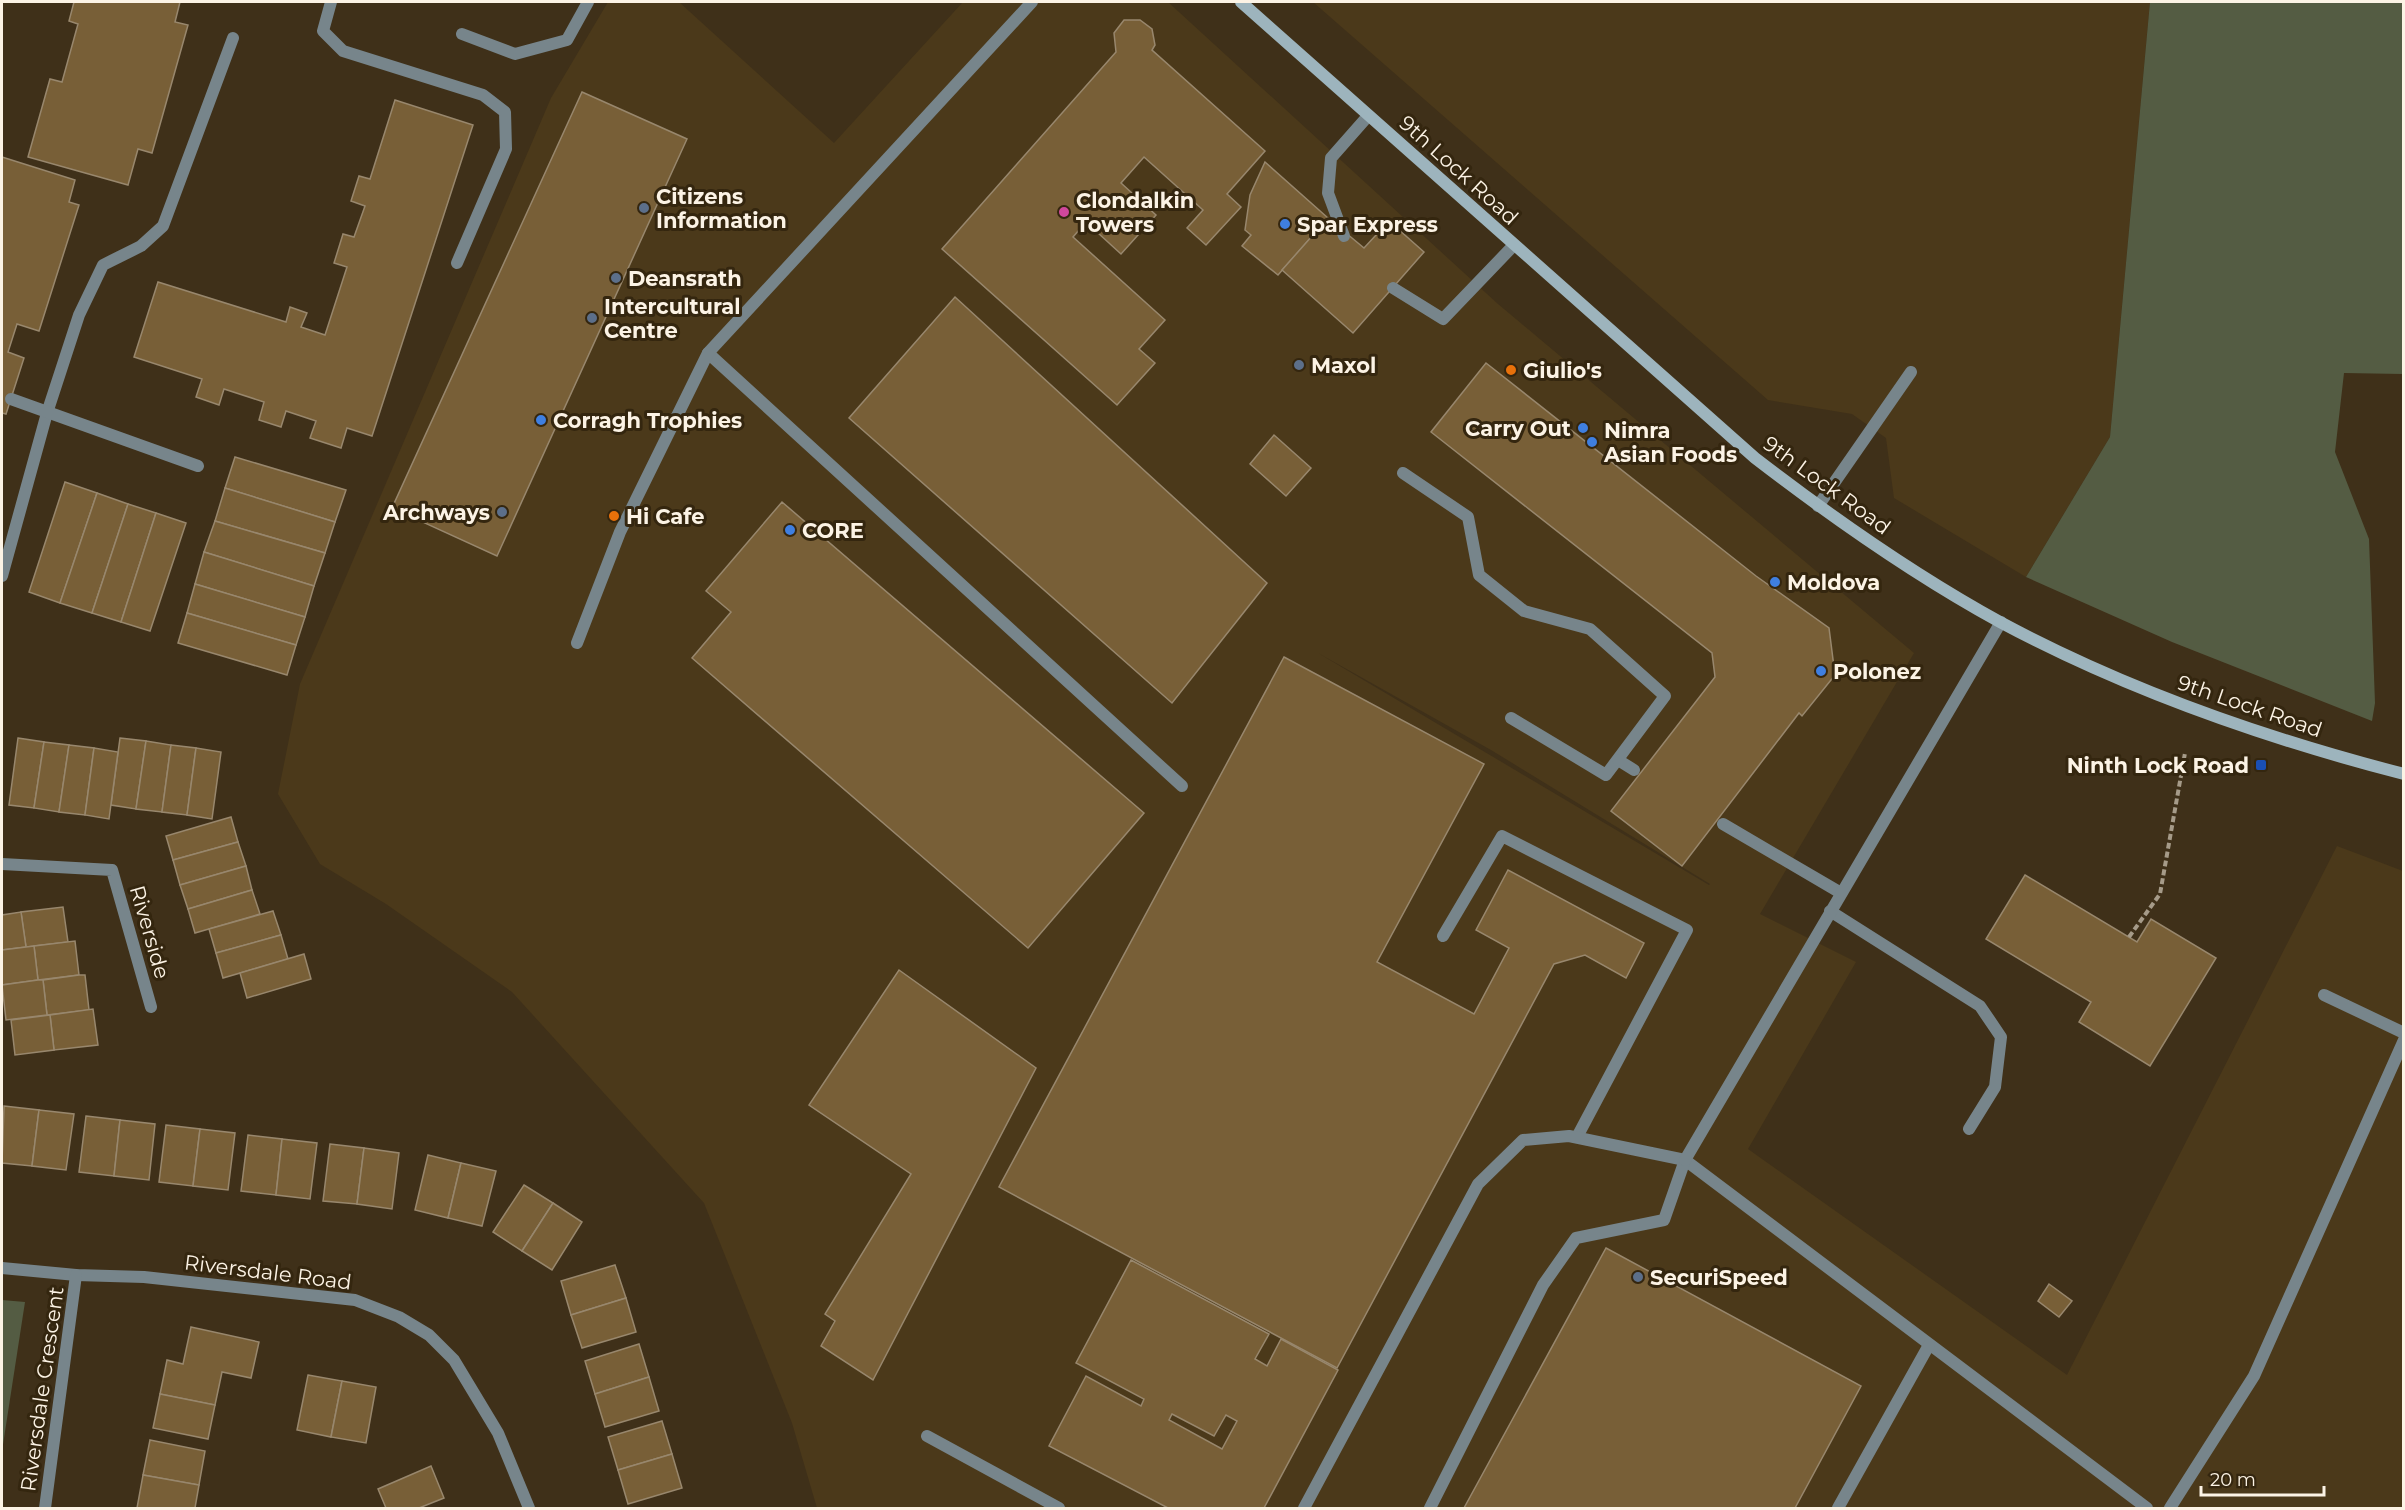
<svg xmlns="http://www.w3.org/2000/svg" width="2405" height="1510" font-family="Montserrat,sans-serif">
<style>
.built{fill:#4b391a;fill-rule:evenodd}
.green{fill:#545c43}
.building{fill:#785f37;stroke:#98876d;stroke-width:1.5;fill-rule:evenodd}
.lines{fill:none;stroke-linecap:round;stroke-linejoin:round}
.path{stroke:#a69b89;stroke-width:4;stroke-dasharray:6 3;stroke-linecap:butt}
.lane{stroke:#77858b;stroke-width:12}
.street{stroke:#77858b;stroke-width:12}
.secondary{stroke:#9db4bd;stroke-width:12}
.service-dot{fill:#5c6f8a;stroke:#34260f;stroke-width:2}
.hotel-dot{fill:#d1479c;stroke:#34260f;stroke-width:2}
.shop-dot{fill:#3f7fe0;stroke:#34260f;stroke-width:2}
.food-dot{fill:#e8710a;stroke:#34260f;stroke-width:2}
.transit-dot{fill:#1a4fb4;stroke:#34260f;stroke-width:2}
.labels{text-anchor:middle;dominant-baseline:central;stroke-width:6;stroke-linejoin:round;paint-order:stroke}
.street-label{font-size:21px;fill:#fcf3e5;stroke:#34260f}
.poi-label{font-size:21px;font-weight:bold;fill:#fcf3e5;stroke:#34260f;text-anchor:start}
</style>
<rect width="100%" height="100%" fill="#3f3019"/>
<g class="built">
<path d="M608,2h71l155,141 129,-141h205l330,302 416,349 -154,261 96,48 -108,187 319,226 270,-529 66,25v637h-1586l-25,-85 -88,-220 -192,-211 -126,-88 -66,-40 -42,-70 22,-110 251,-586zM1318,653l173,97 219,134 -1,1z"/>
<polygon points="1313,2 2150,2 2110,437 2026,577 1894,498 1886,438 1852,414 1768,400"/>
</g>
<g class="green">
<polygon points="2150,2 2403,2 2403,374 2344,373 2335,452 2369,539 2375,703 2372,721 2172,642 2026,577 2110,437"/>
<polygon points="2,1300 25,1302 2,1451"/>
</g>
<g class="building">
<polygon points="74,2 180,2 175,22 188,25 152,153 138,149 128,185 28,157 50,79 62,82 78,24 69,21"/>
<polygon points="1124,20 1140,20 1152,29 1155,45 1152,50 1265,151 1227,194 1241,207 1206,245 1187,228 1203,210 1144,157 1121,183 1156,215 1121,254 1086,222 1073,237 1165,320 1139,349 1155,363 1117,405 942,249 1116,52 1114,33"/>
<polygon points="582,92 687,139 497,556 392,508"/>
<polygon points="395,100 473,125 372,436 347,428 341,448 310,438 316,421 286,411 281,427 259,420 264,402 224,389 219,405 196,397 202,379 134,357 158,282 286,322 290,307 307,313 301,327 325,335 347,267 334,263 343,234 354,237 365,206 351,201 359,176 370,179"/>
<polygon points="2,157 75,180 69,202 79,205 39,331 17,324 8,352 24,358 6,414 2,413"/>
<polygon points="1265,162 1328,218 1278,275 1242,246 1251,235 1245,230 1250,195"/>
<polygon points="1328,218 1364,248 1389,221 1424,252 1353,333 1282,270"/>
<polygon points="955,297 1267,583 1172,703 849,418"/>
<polygon points="1486,363 1756,576 1829,628 1835,675 1802,716 1799,713 1682,866 1611,811 1715,677 1712,653 1431,432"/>
<polygon points="1274,435 1311,468 1286,496 1250,464"/>
<polygon points="235,457 346,490 335,522 225,488"/>
<polygon points="65,482 97,493 60,603 29,592"/>
<polygon points="225,488 335,522 325,553 215,521"/>
<polygon points="97,493 128,504 92,613 60,603"/>
<polygon points="782,502 1144,813 1028,948 692,658 731,612 706,591"/>
<polygon points="128,504 156,513 121,622 92,613"/>
<polygon points="156,513 186,523 150,631 121,622"/>
<polygon points="215,521 325,553 314,586 204,552"/>
<polygon points="204,552 314,586 305,617 195,584"/>
<polygon points="195,584 305,617 296,645 187,613"/>
<polygon points="187,613 296,645 287,675 178,643"/>
<polygon points="1284,657 1484,764 1377,962 1474,1014 1509,948 1476,930 1508,870 1644,943 1626,978 1585,955 1554,964 1337,1368 999,1187"/>
<polygon points="18,738 44,742 34,808 9,805"/>
<polygon points="120,738 146,741 136,809 111,805"/>
<polygon points="146,741 171,745 162,812 136,809"/>
<polygon points="44,742 69,745 59,812 34,808"/>
<polygon points="69,745 94,748 85,815 59,812"/>
<polygon points="171,745 196,748 187,815 162,812"/>
<polygon points="94,748 118,752 109,819 85,815"/>
<polygon points="196,748 221,752 212,819 187,815"/>
<polygon points="231,817 238,842 173,860 166,836"/>
<polygon points="238,842 246,866 180,885 173,860"/>
<polygon points="246,866 252,890 188,909 180,885"/>
<polygon points="2025,875 2137,942 2151,919 2216,958 2150,1066 2079,1022 2091,1002 1986,939"/>
<polygon points="252,890 260,914 195,933 188,909"/>
<polygon points="63,907 68,942 26,947 21,912"/>
<polygon points="273,911 281,935 216,953 209,929"/>
<polygon points="21,912 26,947 2,950 2,915"/>
<polygon points="281,935 288,959 223,978 216,953"/>
<polygon points="75,941 79,975 38,980 34,946"/>
<polygon points="34,946 38,980 2,985 2,950"/>
<polygon points="304,954 311,979 247,998 240,973"/>
<polygon points="899,970 1036,1068 873,1380 821,1346 835,1321 825,1314 911,1174 809,1105"/>
<polygon points="79,975 85,975 89,1010 47,1015 43,980"/>
<polygon points="38,980 43,980 47,1015 6,1020 2,985"/>
<polygon points="93,1009 98,1045 54,1050 50,1015"/>
<polygon points="50,1015 54,1050 15,1055 11,1020"/>
<polygon points="4,1106 39,1110 32,1166 2,1163"/>
<polygon points="39,1110 74,1114 66,1170 32,1166"/>
<polygon points="86,1116 120,1120 114,1176 79,1172"/>
<polygon points="120,1120 155,1124 149,1180 114,1176"/>
<polygon points="166,1125 200,1129 193,1186 159,1182"/>
<polygon points="200,1129 235,1133 228,1190 193,1186"/>
<polygon points="248,1135 282,1139 276,1195 241,1191"/>
<polygon points="282,1139 317,1143 310,1199 276,1195"/>
<polygon points="330,1144 364,1148 357,1204 323,1201"/>
<polygon points="364,1148 399,1153 392,1209 357,1204"/>
<polygon points="428,1155 461,1163 448,1218 415,1210"/>
<polygon points="461,1163 496,1171 482,1226 448,1218"/>
<polygon points="524,1185 553,1203 522,1251 493,1232"/>
<polygon points="553,1203 582,1222 552,1270 522,1251"/>
<polygon points="1606,1248 1861,1386 1795,1508 1464,1508"/>
<path d="M1131,1260l138,74 -14,25 12,7 14,-27 57,31 -74,138h-96l-119,-62 37,-70 55,30 3,-7 -68,-36zM1172,1414l42,22 12,-21 11,6 -15,28 -53,-29z"/>
<polygon points="615,1265 626,1298 571,1315 561,1281"/>
<polygon points="2049,1284 2072,1301 2059,1317 2038,1301"/>
<polygon points="626,1298 636,1332 582,1348 571,1315"/>
<polygon points="191,1327 259,1342 251,1378 222,1372 215,1405 160,1394 167,1360 183,1364"/>
<polygon points="639,1344 649,1377 595,1394 585,1361"/>
<polygon points="308,1375 342,1381 331,1437 297,1430"/>
<polygon points="649,1377 659,1411 605,1427 595,1394"/>
<polygon points="342,1381 376,1387 366,1443 331,1437"/>
<polygon points="160,1394 215,1405 208,1439 153,1428"/>
<polygon points="662,1421 672,1454 618,1470 608,1437"/>
<polygon points="150,1440 205,1451 199,1485 143,1475"/>
<polygon points="672,1454 682,1488 628,1504 618,1470"/>
<polygon points="431,1466 444,1498 419,1508 386,1508 378,1489"/>
<polygon points="143,1475 199,1485 195,1508 137,1508"/>
</g>
<g class="lines">
<polyline class="path" points="2129,937 2160,894 2185,753"/>
<g class="lane">
<polyline points="331,2 323,31 343,51 483,95 505,112 506,149 457,263"/>
<polyline points="462,34 515,54 567,40 588,2"/>
<polyline points="1344,236 1328,193 1331,158 1368,116"/>
<polyline points="1393,288 1443,319 1514,245"/>
<polyline points="708,353 1182,786"/>
<polyline points="1403,473 1468,517 1479,575 1524,611 1590,629 1665,696 1606,775 1511,718"/>
<polyline points="1818,506 1911,372"/>
<polyline points="2,576 47,413 79,315 103,265 141,246 163,226 233,38"/>
<polyline points="1618,760 1634,770"/>
<polyline points="1723,824 1841,893"/>
<polyline points="1830,911 1980,1006 2001,1037 1995,1087 1969,1129"/>
<polyline points="1443,936 1502,836 1687,930 1577,1137"/>
<polyline points="2324,995 2404,1033"/>
<polyline points="927,1436 1059,1508"/>
<polyline points="1304,1508 1478,1184 1523,1140 1569,1136 1685,1160 2147,1508"/>
<polyline points="1430,1508 1543,1285 1576,1238 1664,1220 1685,1160"/>
<polyline points="1838,1508 1929,1345"/>
<polyline points="2170,1508 2254,1376 2404,1040"/>
</g>
<g class="street">
<polyline points="11,399 198,466"/>
<polyline points="577,643 620,532 708,353 1032,2"/>
<polyline points="2,864 112,870 151,1007"/>
<polyline points="1685,1160 2001,622"/>
<polyline points="2,1268 76,1275 144,1277 355,1300 399,1317 429,1335 454,1360 498,1433 529,1508"/>
<polyline points="45,1508 76,1275"/>
</g>
<path class="secondary" d="M1241,2l514,456c78,60 159,117 245,164 127,68 264,116 404,152"/>
</g>
<g class="service-dot">
<circle cx="644" cy="208" r="6"/>
<circle cx="616" cy="278" r="6"/>
<circle cx="592" cy="318" r="6"/>
<circle cx="1299" cy="365" r="6"/>
<circle cx="502" cy="512" r="6"/>
<circle cx="1638" cy="1277" r="6"/>
</g>
<circle class="hotel-dot" cx="1064" cy="212" r="6"/>
<g class="shop-dot">
<circle cx="1285" cy="224" r="6"/>
<circle cx="541" cy="420" r="6"/>
<circle cx="1583" cy="428" r="6"/>
<circle cx="1592" cy="442" r="6"/>
<circle cx="790" cy="530" r="6"/>
<circle cx="1775" cy="582" r="6"/>
<circle cx="1821" cy="671" r="6"/>
</g>
<g class="food-dot">
<circle cx="1511" cy="370" r="6"/>
<circle cx="614" cy="516" r="6"/>
</g>
<rect class="transit-dot" x="2255" y="759" width="12" height="12" rx="3"/>
<g class="labels">
<g class="street-label">
<text transform="translate(1459 170) rotate(42)">9th Lock Road</text>
<text transform="translate(1827 485) rotate(36)">9th Lock Road</text>
<text transform="translate(2250 706) rotate(19)">9th Lock Road</text>
<text transform="translate(150 932) rotate(74)">Riverside</text>
<text transform="translate(268 1272) rotate(7)">Riversdale Road</text>
<text transform="translate(42 1389) rotate(-82)">Riversdale Crescent</text>
</g>
<g class="poi-label">
<text x="656" y="196">Citizens<tspan x="656" dy="24">Information</tspan></text>
<text x="1076" y="200">Clondalkin<tspan x="1076" dy="24">Towers</tspan></text>
<text x="1297" y="224">Spar Express</text>
<text x="628" y="278">Deansrath</text>
<text x="604" y="306">Intercultural<tspan x="604" dy="24">Centre</tspan></text>
<text x="1311" y="365">Maxol</text>
<text x="1523" y="370">Giulio's</text>
<text x="553" y="420">Corragh Trophies</text>
<text x="1571" y="428" text-anchor="end">Carry Out</text>
<text x="1604" y="430">Nimra<tspan x="1604" dy="24">Asian Foods</tspan></text>
<text x="490" y="512" text-anchor="end">Archways</text>
<text x="626" y="516">Hi Cafe</text>
<text x="802" y="530">CORE</text>
<text x="1787" y="582">Moldova</text>
<text x="1833" y="671">Polonez</text>
<text x="2249" y="765" text-anchor="end">Ninth Lock Road</text>
<text x="1650" y="1277">SecuriSpeed</text>
</g>
</g>
<rect width="2405" height="1510" fill="none" stroke="#fcf3e5" stroke-width="6"/>
<path d="M2201 1486v9h123v-9" fill="none" stroke="#fcf3e5" stroke-width="3"/>
<text x="2210" y="1486" font-size="18" fill="#fcf3e5" stroke="#34260f" stroke-width="4.5" paint-order="stroke">20 m</text>
</svg>
